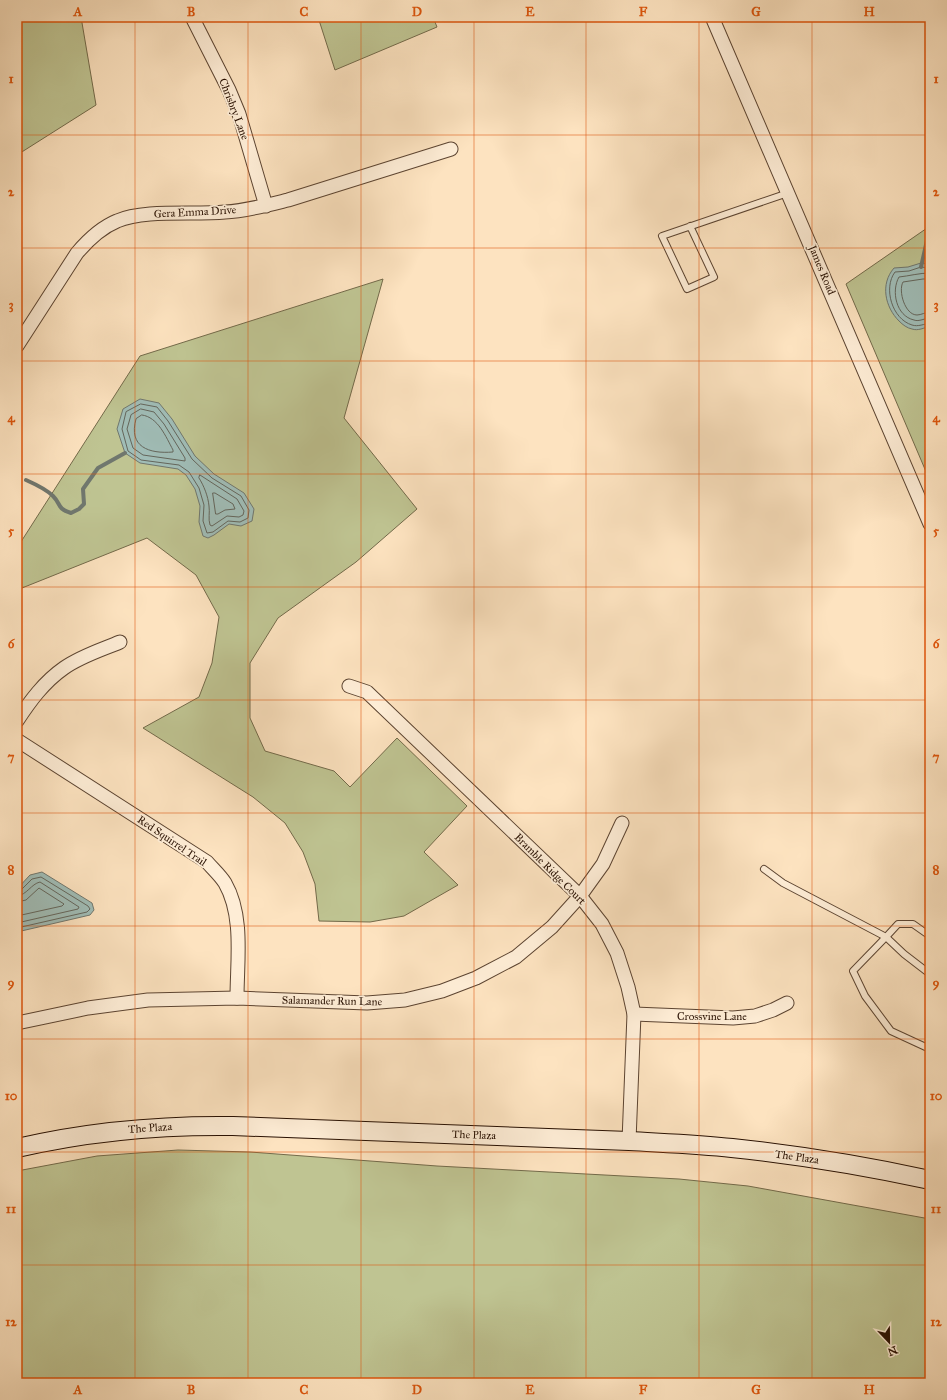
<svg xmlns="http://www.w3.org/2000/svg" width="947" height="1400" font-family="'IM FELL Great Primer',serif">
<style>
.green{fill:#bfc492;stroke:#736a4a}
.water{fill:#a0bdb7;stroke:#70776e}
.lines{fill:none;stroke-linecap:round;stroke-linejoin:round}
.shore{stroke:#64665c;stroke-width:1}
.stream{stroke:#70776e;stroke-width:4}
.lane-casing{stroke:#5c4431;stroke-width:8}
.street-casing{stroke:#5c4431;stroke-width:15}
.secondary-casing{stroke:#270f01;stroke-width:20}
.lane{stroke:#feedd6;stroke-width:6}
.street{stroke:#feedd6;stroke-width:13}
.secondary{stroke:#feedd6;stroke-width:18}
.grid{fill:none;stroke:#de550b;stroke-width:1;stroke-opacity:0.55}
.labels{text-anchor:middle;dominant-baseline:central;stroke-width:3.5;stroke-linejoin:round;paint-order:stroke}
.street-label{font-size:11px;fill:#270f01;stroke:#feedd6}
.neatline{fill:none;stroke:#de550b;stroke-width:1.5}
.grid-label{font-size:13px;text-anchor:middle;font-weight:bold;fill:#de550b}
</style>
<rect width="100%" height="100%" fill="#fde3c0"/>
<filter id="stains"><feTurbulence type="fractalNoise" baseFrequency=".005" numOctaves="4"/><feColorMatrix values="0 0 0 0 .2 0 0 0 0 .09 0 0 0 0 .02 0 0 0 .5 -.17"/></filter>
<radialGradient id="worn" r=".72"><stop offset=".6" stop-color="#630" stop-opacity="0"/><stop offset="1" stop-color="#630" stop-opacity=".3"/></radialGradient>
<g class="green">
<polygon points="17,17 81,17 96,105 17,155"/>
<polygon points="318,17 433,17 437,27 335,70"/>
<polygon points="930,226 930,481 846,284"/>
<polygon points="383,279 344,418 417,509 356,562 278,618 250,663 250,718 265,751 334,771 350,787 397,738 467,806 424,852 458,885 404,916 370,922 319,921 315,884 303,852 285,823 253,797 143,728 199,697 212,663 219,617 196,575 147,538 17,590 17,548 140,356"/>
<polygon points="178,1150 250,1152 437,1166 679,1179 748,1186 930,1219 930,1383 17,1383 17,1171 97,1156"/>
</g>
<g class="water">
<path d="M921,263l9,1v62c-6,2 -12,5 -18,3 -5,-1 -9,-4 -13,-8 -14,-14 -19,-37 -5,-53l14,-1z"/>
<polygon points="140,399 159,403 172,419 195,456 214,474 244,493 254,509 252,521 241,526 229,524 214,535 208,538 203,536 199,522 200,506 195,489 186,475 178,469 140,463 125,453 117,429 123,409"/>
<polygon points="42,872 92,903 94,910 90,915 17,932 17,889 30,875"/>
</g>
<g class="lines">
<g class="shore">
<path d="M930,268l-9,-1 -12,4 -14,1c-12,16 -3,47 17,53 6,2 12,-1 18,-2"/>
<path d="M930,273c-11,0 -21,3 -31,4 -8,14 -3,39 15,43 5,2 11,-2 16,-2"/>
<path d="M930,279h-7l-20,3c-5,9 2,33 14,33 4,0 9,-3 13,-3"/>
<polygon points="141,404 157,407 168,421 192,459 212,478 241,496 249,510 248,518 240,522 228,521 213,532 207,533 203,521 204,505 199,488 189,472 179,465 141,460 128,451 122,429 126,412"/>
<polygon points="141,409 154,412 164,424 185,458 185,461 143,455 133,448 127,429 131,415"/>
<path d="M142,415c16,2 24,22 31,35v2c-24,2 -45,-5 -37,-33z"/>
<path d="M200,475l37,24 7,12 -1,4 -4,2 -12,-1 -15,10 -2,-1c-2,-6 0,-13 -1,-19 -1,-10 -5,-20 -10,-28z"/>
<polygon points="213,493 215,493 233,504 235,509 225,510 218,514 216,514"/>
<polyline points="17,891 21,890 32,879 41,877 88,906 90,909 87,912 17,928"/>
<path d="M17,896c10,-1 14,-12 23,-14l39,25 -1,2 -61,14"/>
<polyline points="17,902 26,900 39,888 64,904 62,906 17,916"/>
</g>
<g class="stream">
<polyline points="921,267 930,227"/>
<path d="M26,480c9,4 20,9 27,16 9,9 3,12 18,17l8,-4 5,-5 -1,-15 15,-21 27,-15"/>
</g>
<defs>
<g id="lane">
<polyline points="690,226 714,277 687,289 662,236 788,193"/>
<polyline points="764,869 783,883 886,937 898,924 913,924 930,936"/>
<polyline points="930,974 904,954 886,937 853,971 865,996 891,1031 930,1049"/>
</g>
<g id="street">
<polyline points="192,17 229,90 239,114 266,206"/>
<polyline points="712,17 930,524"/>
<path d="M17,346l60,-93c11,-13 23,-25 40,-32 27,-12 77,-6 108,-9 21,-1 43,-7 63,-12l163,-51"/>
<polyline points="349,686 367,692 580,896 602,924 617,953 628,987 634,1014 629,1141"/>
<path d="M17,721c13,-20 27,-39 47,-53 17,-12 37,-18 56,-26"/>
<path d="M17,740l190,122c5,6 13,13 18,21 19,33 12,78 12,115"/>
<polyline points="634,1014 733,1018 755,1016 773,1010 787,1003"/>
<polyline points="17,1023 88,1008 148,1000 237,998 367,1003 405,1000 442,991 476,978 516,957 552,927 580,896 603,864 622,823"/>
</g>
<path id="secondary" d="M17,1148c73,-17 141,-23 216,-22l396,15c34,2 69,3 103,7 66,7 133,18 198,32"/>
</defs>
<use href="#lane" class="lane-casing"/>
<use href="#street" class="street-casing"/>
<use href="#secondary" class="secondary-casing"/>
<use href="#lane" class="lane"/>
<use href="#street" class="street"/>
<use href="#secondary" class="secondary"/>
</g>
<path class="grid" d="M135,17v1366M248,17v1366M361,17v1366M474,17v1366M586,17v1366M699,17v1366M812,17v1366M17,135h913M17,248h913M17,361h913M17,474h913M17,587h913M17,700h913M17,813h913M17,926h913M17,1039h913M17,1152h913M17,1265h913"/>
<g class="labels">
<g class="street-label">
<text transform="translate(234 109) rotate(69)">Chrisbry Lane</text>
<text transform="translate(195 212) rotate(-3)">Gera Emma Drive</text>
<text transform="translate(822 270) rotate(67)">James Road</text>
<text transform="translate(172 841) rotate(34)">Red Squirrel Trail</text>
<text transform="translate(550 869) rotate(45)">Bramble Ridge Court</text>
<text transform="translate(332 1001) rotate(1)">Salamander Run Lane</text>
<text x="712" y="1016">Crossvine Lane</text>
<text transform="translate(150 1128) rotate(-4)">The Plaza</text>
<text transform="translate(474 1135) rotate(2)">The Plaza</text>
<text transform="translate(797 1157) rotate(8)">The Plaza</text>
</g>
</g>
<rect width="947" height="1400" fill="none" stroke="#fde3c0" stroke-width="44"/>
<g transform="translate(889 1342) rotate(158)" stroke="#feedd6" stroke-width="3" paint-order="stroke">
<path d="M0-3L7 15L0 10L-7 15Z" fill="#270f01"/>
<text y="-6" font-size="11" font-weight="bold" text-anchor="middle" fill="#270f01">N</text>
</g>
<rect x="22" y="22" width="903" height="1356" class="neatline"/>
<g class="grid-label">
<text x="78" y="16">A</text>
<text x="191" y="16">B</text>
<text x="304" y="16">C</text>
<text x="417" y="16">D</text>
<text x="530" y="16">E</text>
<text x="643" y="16">F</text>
<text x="756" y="16">G</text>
<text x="869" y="16">H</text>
<text x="11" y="83">1</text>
<text x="936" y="83">1</text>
<text x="11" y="196">2</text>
<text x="936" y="196">2</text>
<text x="11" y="309">3</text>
<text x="936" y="309">3</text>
<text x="11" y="422">4</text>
<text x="936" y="422">4</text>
<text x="11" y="535">5</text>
<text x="936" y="535">5</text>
<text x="11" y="648">6</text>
<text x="936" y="648">6</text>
<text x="11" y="761">7</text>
<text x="936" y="761">7</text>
<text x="11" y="874">8</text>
<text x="936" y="874">8</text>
<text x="11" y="987">9</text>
<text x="936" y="987">9</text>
<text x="11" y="1100">10</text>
<text x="936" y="1100">10</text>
<text x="11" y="1213">11</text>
<text x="936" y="1213">11</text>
<text x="11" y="1326">12</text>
<text x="936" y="1326">12</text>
<text x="78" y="1394">A</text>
<text x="191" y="1394">B</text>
<text x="304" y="1394">C</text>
<text x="417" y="1394">D</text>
<text x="530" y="1394">E</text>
<text x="643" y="1394">F</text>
<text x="756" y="1394">G</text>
<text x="869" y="1394">H</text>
</g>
<rect width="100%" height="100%" filter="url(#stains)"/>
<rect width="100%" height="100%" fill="url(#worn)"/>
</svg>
